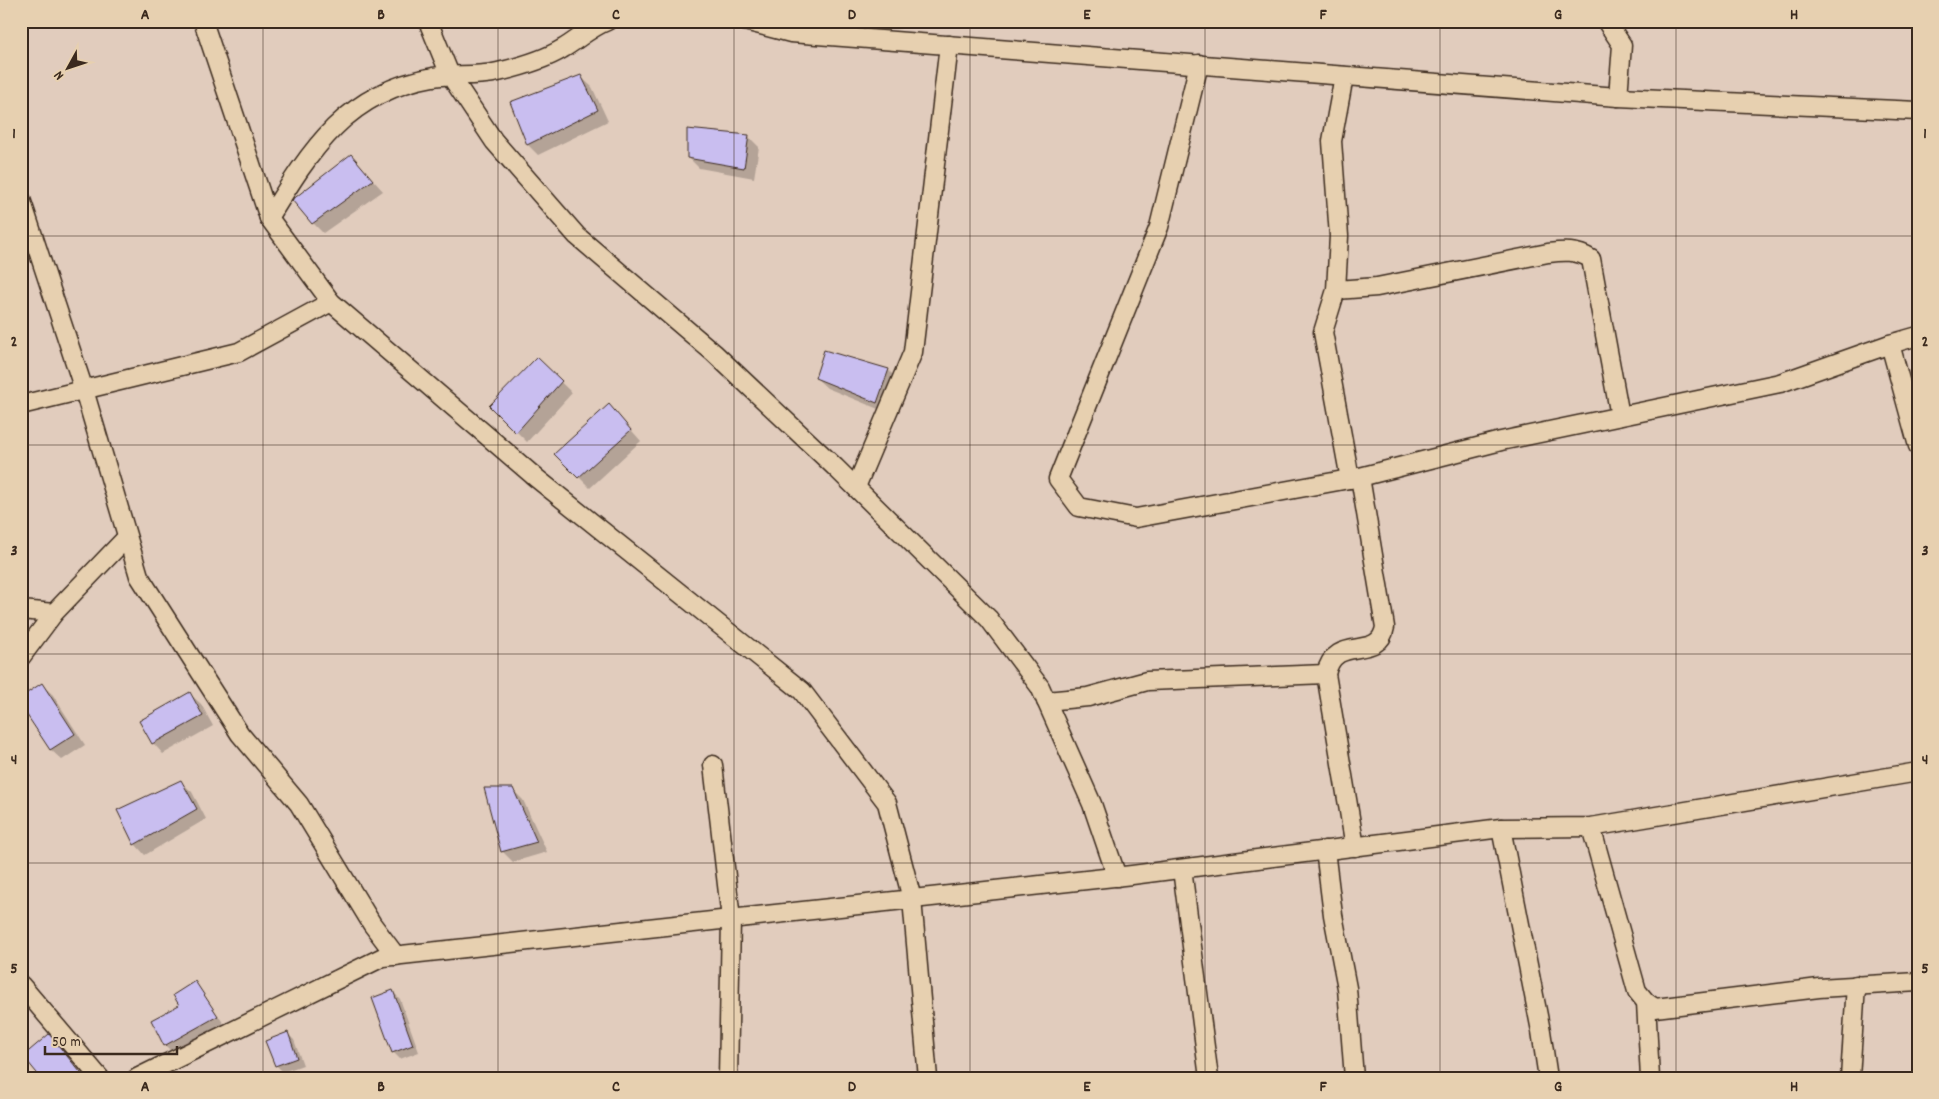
<svg xmlns="http://www.w3.org/2000/svg" width="1939" height="1099" font-family="Dekko,sans-serif">
<style>
.shadow{fill:#0003}
.building{fill:#c9bef0;stroke:#3b2a1e}
.lines{fill:none;stroke-linecap:round;stroke-linejoin:round}
.minor-casing{stroke:#3b2a1e;stroke-width:21}
.minor{stroke:#e7d0b0;stroke-width:18}
.grid{fill:none;stroke:#3b2a1e;stroke-width:1;stroke-opacity:0.55}
.neatline{fill:none;stroke:#3b2a1e;stroke-width:2}
.grid-label{font-size:16px;text-anchor:middle;font-weight:bold;fill:#3b2a1e}
</style>
<rect width="100%" height="100%" fill="#e1ccbd"/>
<filter id="ink" filterUnits="userSpaceOnUse"><feTurbulence type="fractalNoise" baseFrequency=".02" numOctaves="2"/><feDisplacementMap in="SourceGraphic" scale="10" xChannelSelector="R" yChannelSelector="G"/><feConvolveMatrix kernelMatrix="1 2 1 2 8 2 1 2 1" color-interpolation-filters="sRGB"/></filter>
<g filter="url(#ink)">
<g class="shadow">
<polygon points="581,77 592,87 608,121 538,155 528,145 512,103"/>
<polygon points="748,136 759,147 754,178 699,168 688,157"/>
<polygon points="351,156 383,191 323,233 313,223"/>
<polygon points="537,359 572,393 527,442 491,406"/>
<polygon points="888,370 899,381 888,413 827,388 816,378"/>
<polygon points="609,405 641,441 590,488 556,454"/>
<polygon points="42,685 53,695 85,745 62,760 51,750 21,703"/>
<polygon points="190,694 201,704 213,726 163,754 153,743"/>
<polygon points="181,782 192,792 206,819 145,855 135,844"/>
<polygon points="512,789 523,800 547,852 513,862 502,851"/>
<polygon points="195,983 224,1024 172,1052 165,1045 153,1020 181,1006"/>
<polygon points="393,992 400,999 419,1052 400,1059 393,1052"/>
<polygon points="287,1033 294,1040 303,1065 283,1072 276,1065"/>
<polygon points="49,1036 59,1047 86,1078 42,1078"/>
</g>
<g class="building">
<polygon points="581,75 598,110 527,145 510,102"/>
<polygon points="687,129 749,135 744,168 687,158"/>
<polygon points="351,154 373,180 312,224 292,200"/>
<polygon points="824,350 889,369 877,403 815,378"/>
<polygon points="537,357 562,381 516,433 489,406"/>
<polygon points="609,404 631,430 578,478 554,454"/>
<polygon points="42,683 75,734 50,750 21,706 21,697"/>
<polygon points="190,692 203,716 152,744 139,721"/>
<polygon points="181,780 197,809 134,845 117,810"/>
<polygon points="484,788 513,788 537,842 501,852"/>
<polygon points="195,981 218,1016 164,1046 151,1020 179,1005 173,995"/>
<polygon points="393,990 413,1045 392,1053 372,998"/>
<polygon points="288,1032 297,1058 275,1066 265,1041"/>
<polygon points="49,1034 85,1078 41,1078 23,1056"/>
</g>
<g class="lines">
<defs>
<g id="minor">
<polyline points="203,21 269,218 331,302 535,477 802,691 887,803 912,899 928,1078"/>
<polyline points="428,21 450,75 494,141 577,236 714,353 835,467 989,619 1040,687 1092,804 1117,877"/>
<polyline points="745,21 791,33 1618,97 1918,111"/>
<polyline points="1606,21 1622,45 1618,97"/>
<polyline points="1199,64 1159,227 1058,479 1079,507 1136,518 1360,477 1501,441 1780,383 1890,344 1918,336"/>
<polyline points="1344,76 1332,141 1339,236 1336,290 1323,332 1350,479"/>
<polyline points="21,199 84,390 139,576 240,734 299,804 372,924 396,956"/>
<path d="M269,218c42,-69 78,-126 164,-141 21,-3 44,0 65,-5 21,-5 46,-12 64,-23 16,-9 27,-21 45,-28"/>
<path d="M1336,290l41,-3 171,-34c16,-2 29,-3 43,6l29,157"/>
<polyline points="1890,344 1918,446"/>
<polyline points="21,405 239,352 331,302"/>
<polyline points="856,487 913,352 949,45"/>
<polyline points="21,610 54,613"/>
<polyline points="21,657 54,613 127,537"/>
<polyline points="1046,701 1088,697 1147,681 1326,674"/>
<polyline points="713,765 731,919 728,1078"/>
<polyline points="1591,827 1637,991 1646,1002 1655,1008 1819,988 1918,982"/>
<polyline points="1501,828 1541,1031 1548,1078"/>
<path d="M1355,847l-29,-173c9,-42 53,-11 59,-47l-25,-150"/>
<polyline points="1325,850 1333,915 1347,988 1354,1078"/>
<polyline points="1182,869 1209,1078"/>
<polyline points="21,985 100,1078"/>
<polyline points="1646,1002 1650,1078"/>
<polyline points="137,1078 383,957 1132,875 1501,828 1591,827 1918,772"/>
<polyline points="1850,1078 1856,985"/>
</g>
</defs>
<use href="#minor" class="minor-casing"/>
<use href="#minor" class="minor"/>
</g>
</g>
<path class="grid" d="M263,21v1057M498,21v1057M734,21v1057M970,21v1057M1205,21v1057M1440,21v1057M1676,21v1057M21,236h1897M21,445h1897M21,654h1897M21,863h1897"/>
<rect width="1939" height="1099" fill="none" stroke="#e7d0b0" stroke-width="55"/>
<g transform="translate(68 68) rotate(230)" stroke="#e7d0b0" stroke-width="4" paint-order="stroke">
<path d="M0-4L9 19L0 12L-9 19Z" fill="#3b2a1e"/>
<text y="-8" font-size="14" font-weight="bold" text-anchor="middle" fill="#3b2a1e">N</text>
</g>
<path d="M45 1046v8h132v-8" fill="none" stroke="#3b2a1e" stroke-width="2.5"/>
<text x="52" y="1046" font-size="15" fill="#3b2a1e" stroke="#e7d0b0" stroke-width="4" paint-order="stroke">50 m</text>
<rect x="28" y="28" width="1884" height="1044" class="neatline"/>
<g class="grid-label">
<text x="145" y="19">A</text>
<text x="381" y="19">B</text>
<text x="616" y="19">C</text>
<text x="852" y="19">D</text>
<text x="1087" y="19">E</text>
<text x="1323" y="19">F</text>
<text x="1558" y="19">G</text>
<text x="1794" y="19">H</text>
<text x="14" y="138">1</text>
<text x="1925" y="138">1</text>
<text x="14" y="346">2</text>
<text x="1925" y="346">2</text>
<text x="14" y="555">3</text>
<text x="1925" y="555">3</text>
<text x="14" y="764">4</text>
<text x="1925" y="764">4</text>
<text x="14" y="973">5</text>
<text x="1925" y="973">5</text>
<text x="145" y="1091">A</text>
<text x="381" y="1091">B</text>
<text x="616" y="1091">C</text>
<text x="852" y="1091">D</text>
<text x="1087" y="1091">E</text>
<text x="1323" y="1091">F</text>
<text x="1558" y="1091">G</text>
<text x="1794" y="1091">H</text>
</g>
</svg>
